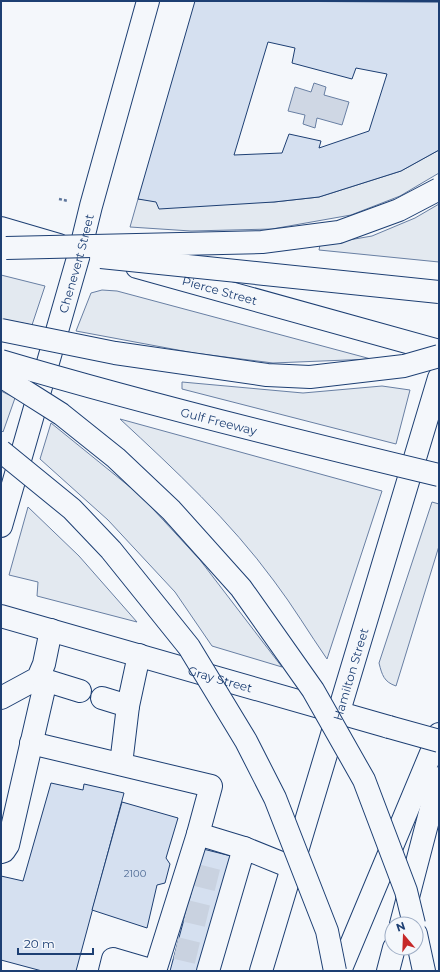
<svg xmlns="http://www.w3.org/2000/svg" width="440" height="972" font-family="Montserrat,sans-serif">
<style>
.green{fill:#e3e9f0;stroke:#687fa3}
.water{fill:#cfd7e4;stroke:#687fa3}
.building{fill:#d5e0f0;stroke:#1d3f73;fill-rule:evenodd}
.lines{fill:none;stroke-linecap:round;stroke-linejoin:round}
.minor-tunnel{stroke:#c9d2e0;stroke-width:22;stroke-dasharray:22 11;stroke-linecap:butt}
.minor-casing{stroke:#1d3f73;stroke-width:24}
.major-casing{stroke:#1d3f73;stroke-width:24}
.highway-casing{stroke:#1d3f73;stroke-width:24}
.path{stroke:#5e769c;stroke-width:2.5;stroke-dasharray:3 2;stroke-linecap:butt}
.minor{stroke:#f4f7fb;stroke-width:22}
.major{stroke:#f4f7fb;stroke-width:22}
.highway{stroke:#f4f7fb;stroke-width:22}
.major-bridge-casing{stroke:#1d3f73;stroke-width:24;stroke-linecap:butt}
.highway-bridge-casing{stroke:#1d3f73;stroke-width:24;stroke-linecap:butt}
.major-bridge{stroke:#f4f7fb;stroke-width:22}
.highway-bridge{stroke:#f4f7fb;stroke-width:22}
.labels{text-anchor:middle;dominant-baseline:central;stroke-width:3;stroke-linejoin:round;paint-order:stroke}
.number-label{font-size:10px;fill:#4b6792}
.street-label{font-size:12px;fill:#1d3f73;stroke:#f4f7fb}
</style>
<rect width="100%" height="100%" fill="#f4f7fb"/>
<g class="green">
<polygon points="439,150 439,173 400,196 351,215 272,229 191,231 130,227 138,199 274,202 319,197 401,171"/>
<polygon points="439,204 439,262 319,250 320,245 372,236 415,218"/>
<polygon points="1,275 45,286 32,325 1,319"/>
<polygon points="102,290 117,291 371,359 273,363 194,353 76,331 91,293"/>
<polygon points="182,382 303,393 382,386 410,390 396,444 182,389"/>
<polygon points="1,391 15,398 3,432 1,430"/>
<path d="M120,419l262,72 -55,168c-18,-26 -34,-53 -53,-78 -44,-60 -99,-111 -154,-162z"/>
<polygon points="51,423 141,496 200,560 282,667 212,646 175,592 108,520 40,459"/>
<path d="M432,502l7,2v42l-43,140c-12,-4 -14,-11 -17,-23z"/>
<polygon points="28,507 79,556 137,622 37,596 38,582 9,575"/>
</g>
<polygon class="water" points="314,83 326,87 324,95 349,102 342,125 317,118 315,128 303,124 305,115 288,111 295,87 311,92"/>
<g class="building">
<path d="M195,1l244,1v148l-38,21 -82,26 -45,5 -115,7 -3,-7 -18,-3zM268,42l27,6 -3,15 60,16 4,-11 31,6 -18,57 -50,17 2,-7 -32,-7 -7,19 -48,2z"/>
<polygon points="51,783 83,790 84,784 124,793 76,971 42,971 1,960 1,876 23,881"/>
<polygon points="122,802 178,818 166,858 170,864 165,883 157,885 147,928 92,910"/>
<polygon points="203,849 231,856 200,971 170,971"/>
</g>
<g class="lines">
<g class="minor-tunnel">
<polyline points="196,875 224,882"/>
<polyline points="186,911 215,918"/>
<polyline points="176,948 205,955"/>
</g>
<defs>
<g id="minor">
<path id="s1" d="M1,526l79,-275 11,-45 57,-205"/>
<polyline points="38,678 80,691"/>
<polyline points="1,698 38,678 44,664 51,630"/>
<polyline points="102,698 128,706"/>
<polyline points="31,743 211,786 198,834"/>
<polyline points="121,764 128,706 139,655"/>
<polyline points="1,852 4,851 8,845 46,680"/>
<polyline points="110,971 113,959 154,971"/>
<polyline points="155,971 198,834 244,848"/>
<polyline points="208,971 244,848 291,867"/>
<path id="s2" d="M261,971l178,-593"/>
</g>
<g id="major">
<polyline points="1,228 59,245"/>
<path id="s3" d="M137,267l302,84"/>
<path id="s4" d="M1,616l388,111"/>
</g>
<g id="highway">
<polyline points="401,924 439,778"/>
<polyline points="416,934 424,971"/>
<polyline points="340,971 439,734"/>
<polyline points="388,971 394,948"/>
</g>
</defs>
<use href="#minor" class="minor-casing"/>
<use href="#major" class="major-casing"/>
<use href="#highway" class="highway-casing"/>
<polyline class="path" points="59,199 68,201"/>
<use href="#minor" class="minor"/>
<use href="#major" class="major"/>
<use href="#highway" class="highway"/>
<defs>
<polyline id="major-bridge" points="389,727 439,741"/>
<g id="highway-bridge">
<polyline points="6,248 262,242 339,232 399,210 439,189"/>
<polyline points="101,257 439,292"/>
<polyline points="1,330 115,353 267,375 310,377 404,366 439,356"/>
<path id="s5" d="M1,361c145,43 291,79 438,114"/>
<polyline points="1,376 61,414 116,458 171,510 241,588 313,690 364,780 406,891 414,924"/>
<polyline points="1,451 72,509 111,550 189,647 246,741 275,798 327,931 335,971"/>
</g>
</defs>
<use href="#major-bridge" class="major-bridge-casing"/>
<use href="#highway-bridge" class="highway-bridge-casing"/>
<use href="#major-bridge" class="major-bridge"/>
<use href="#highway-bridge" class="highway-bridge"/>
</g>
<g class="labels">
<g class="number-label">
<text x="135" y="873">2100</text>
</g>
<g class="street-label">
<text stroke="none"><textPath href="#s1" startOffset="273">Chenevert Street</textPath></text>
<text stroke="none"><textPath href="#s3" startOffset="86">Pierce Street</textPath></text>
<text stroke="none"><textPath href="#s5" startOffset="226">Gulf Freeway</textPath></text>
<text stroke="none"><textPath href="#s2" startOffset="310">Hamilton Street</textPath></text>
<text stroke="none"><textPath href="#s4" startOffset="228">Gray Street</textPath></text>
</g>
</g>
<rect width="440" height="972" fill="none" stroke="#1d3f73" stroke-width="4"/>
<g transform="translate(404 936) rotate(341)"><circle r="19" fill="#f4f7fb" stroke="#9eadc5"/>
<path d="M0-3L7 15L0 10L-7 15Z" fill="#c62828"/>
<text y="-6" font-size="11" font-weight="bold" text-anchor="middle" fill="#1d3f73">N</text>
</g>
<path d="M18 948v6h75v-6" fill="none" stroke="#1d3f73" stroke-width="2"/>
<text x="24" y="948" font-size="12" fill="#1d3f73" stroke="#f4f7fb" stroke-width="3" paint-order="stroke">20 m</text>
</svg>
